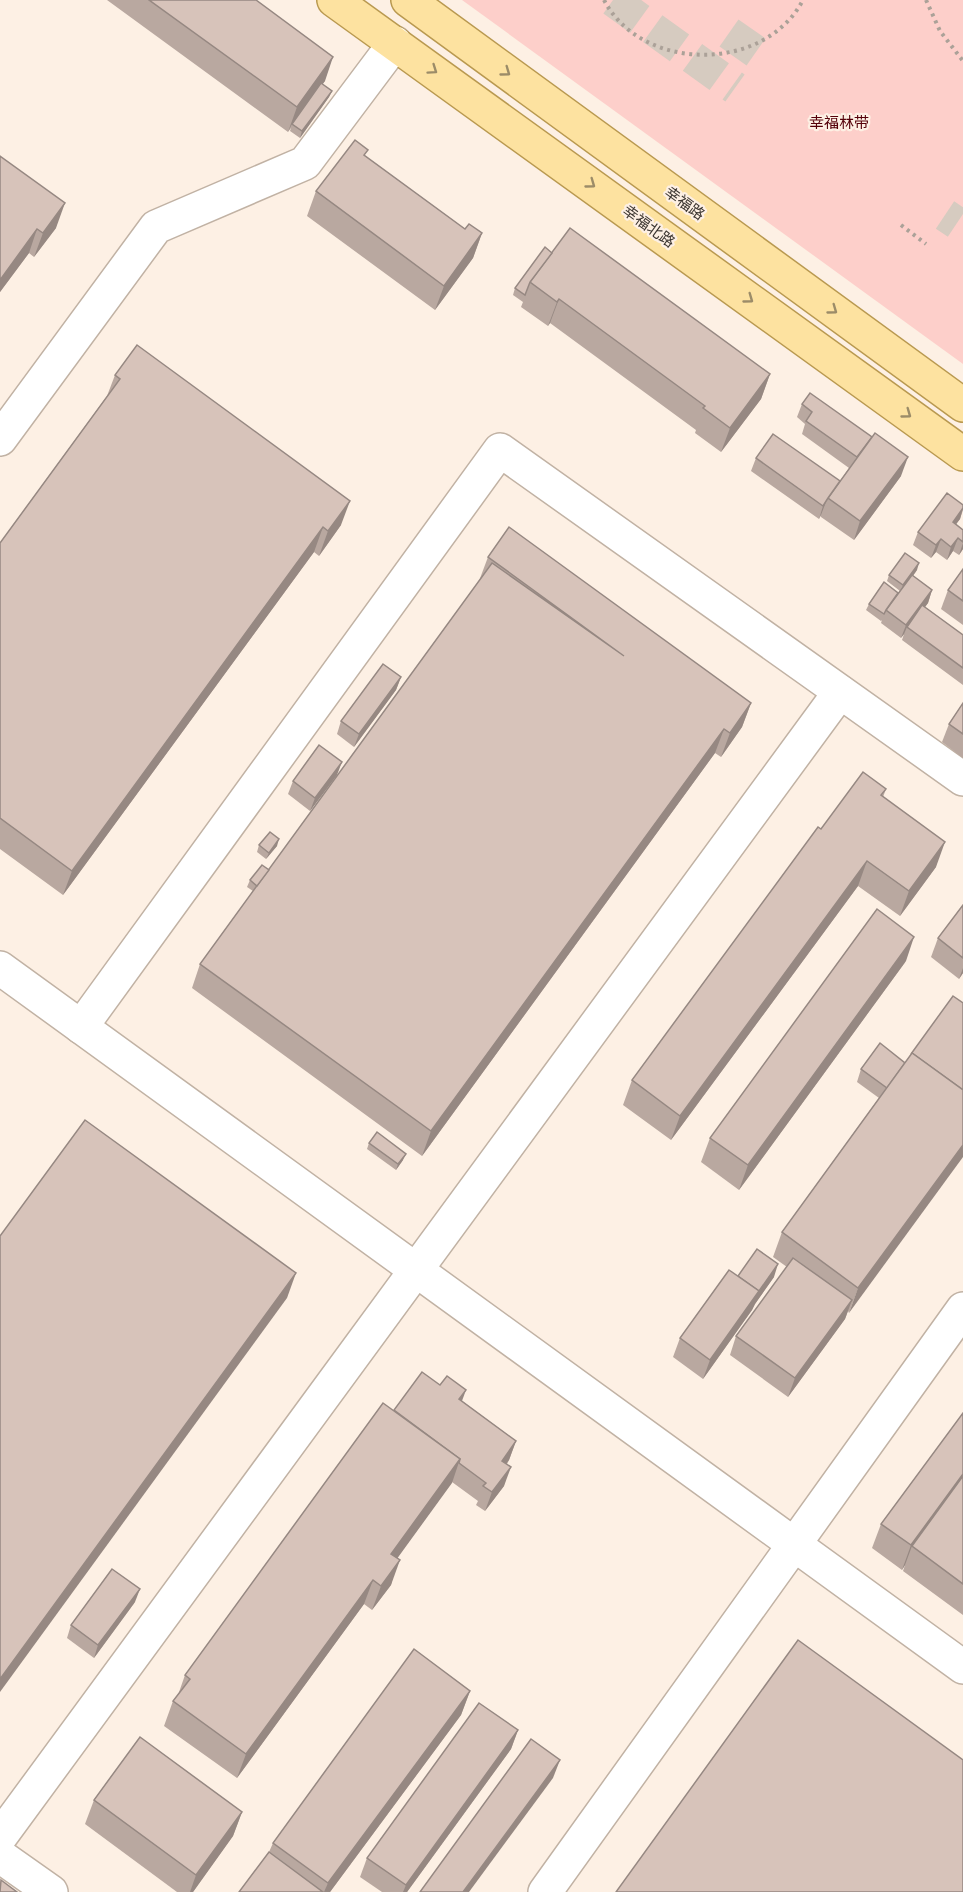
<svg xmlns="http://www.w3.org/2000/svg" width="963" height="1892" font-family="Poppins,'Noto Sans SC',sans-serif">
<style>
.green{fill:#fdcfca}
.lines{fill:none;stroke-linecap:round;stroke-linejoin:round}
.minor-tunnel{stroke:#d6cbc0;stroke-width:33;stroke-dasharray:33 16;stroke-linecap:butt}
.minor-casing{stroke:#c1b2a4;stroke-width:36}
.major-casing{stroke:#b99950;stroke-width:36}
.path{stroke:#aba198;stroke-width:4;stroke-dasharray:3 4.5;stroke-linecap:butt}
.minor{stroke:#fff;stroke-width:33}
.major{stroke:#fde2a0;stroke-width:33}
.wall{fill:#b9a8a0}
.shaded-wall{fill:#968882}
.building{fill:#d7c3ba;stroke:#968882;stroke-width:1.5}
.oneway{stroke:#9c8c68}
.labels{text-anchor:middle;dominant-baseline:central;stroke-width:4.5;stroke-linejoin:round;paint-order:stroke}
.park-label{font-size:15px;fill:#550109;stroke:#fdf0e4}
.street-label{font-size:15px;fill:#3c3631;stroke:#fdf0e4}
</style>
<rect width="100%" height="100%" fill="#fdf0e4"/>
<polygon class="green" points="462,0 963,0 963,364"/>
<g class="lines">
<g class="minor-tunnel">
<polyline points="613,0 735,88"/>
<polyline points="729,33 769,61"/>
<polyline points="945,215 957,223"/>
</g>
<defs>
<g id="minor">
<polyline points="0,439 156,227 305,163 395,43"/>
<polyline points="0,968 963,1667"/>
<polyline points="81,1027 500,450 963,779"/>
<polyline points="0,1837 840,692"/>
<polyline points="0,1856 51,1892"/>
<polyline points="545,1892 963,1309"/>
</g>
<g id="major">
<polyline points="334,0 963,454"/>
<polyline points="408,0 963,405"/>
</g>
</defs>
<use href="#minor" class="minor-casing"/>
<use href="#major" class="major-casing"/>
<g class="path">
<path d="M604,0c38,73 161,73 199,0"/>
<polyline points="926,0 940,31 963,61"/>
<polyline points="901,225 926,244"/>
</g>
<use href="#minor" class="minor"/>
<use href="#major" class="major"/>
</g>
<g class="wall">
<polygon points="107,0 256,0 325,81 322,84 332,91 329,97 300,138 290,131 291,128 288,132"/>
<polygon points="0,156 56,228 34,257 29,253 0,292"/>
<polygon points="365,156 465,229 482,233 473,258 435,310 307,216 316,191"/>
<polygon points="552,253 770,374 761,399 721,452 695,433 696,430 550,323 548,326 521,307 523,302 513,295 515,288"/>
<polygon points="115,375 341,525 319,556 314,552 63,895 0,849 0,543 107,396"/>
<polygon points="802,404 901,476 854,540 821,517 821,515 819,519 751,471 756,458 840,481 849,468 802,434 805,424 797,417"/>
<polygon points="963,505 963,510 960,519 956,524 963,530 963,549 959,555 953,551 947,560 936,552 931,558 913,545 918,532"/>
<polygon points="488,557 751,703 742,727 721,757 715,753 422,1156 192,988 200,964 253,891 247,887 250,880 269,870 479,581"/>
<polygon points="963,569 963,625 941,609 948,590"/>
<polygon points="917,570 913,576 932,590 928,603 925,607 963,635 963,685 902,640 904,634 901,638 881,623 882,620 881,621 866,610 869,604 898,593 900,591 887,581 889,575"/>
<polygon points="401,677 396,690 354,747 337,734 341,721"/>
<polygon points="963,703 963,758 942,742 949,724"/>
<polygon points="337,775 310,811 288,794 293,781"/>
<polygon points="886,789 883,797 936,867 900,916 858,886 671,1140 623,1105 632,1080 821,829"/>
<polygon points="259,845 277,846 266,859 257,852"/>
<polygon points="963,905 963,973 959,979 931,957 938,938"/>
<polygon points="906,961 739,1190 701,1162 710,1138"/>
<polygon points="963,1003 849,1313 848,1311 845,1319 788,1397 730,1355 736,1336 787,1267 773,1257 782,1232 879,1098 857,1082 861,1069 905,1063 911,1054"/>
<polygon points="369,1143 403,1160 396,1170 367,1149"/>
<polygon points="738,1276 774,1277 755,1304 752,1310 703,1379 673,1357 680,1338"/>
<polygon points="462,1401 516,1441 509,1460 507,1464 504,1486 485,1511 476,1505 478,1501 452,1482 397,1558 391,1585 372,1610 364,1604 237,1778 164,1726 173,1701 178,1695 185,1675 394,1410"/>
<polygon points="963,1413 963,1615 903,1571 905,1565 902,1570 872,1548 881,1524"/>
<polygon points="135,1602 94,1658 67,1638 71,1625"/>
<polygon points="470,1691 461,1715 330,1892 239,1892 269,1852 273,1843"/>
<polygon points="518,1730 511,1749 407,1892 382,1892 360,1877 367,1858"/>
<polygon points="94,1800 242,1812 233,1836 193,1892 177,1892 85,1824"/>
</g>
<g class="shaded-wall">
<polygon points="333,57 325,81 293,125 292,124 288,132 297,107"/>
<polygon points="332,91 329,97 300,138 302,131"/>
<polygon points="65,203 56,228 34,257 43,233"/>
<polygon points="37,229 29,253 0,292 0,280"/>
<polygon points="482,233 473,258 435,310 444,286"/>
<polygon points="559,299 550,323 548,326 557,302"/>
<polygon points="770,374 761,399 721,452 730,428"/>
<polygon points="908,457 901,476 854,540 860,521"/>
<polygon points="350,501 341,525 319,556 328,531"/>
<polygon points="826,502 821,515 819,519 823,506"/>
<polygon points="963,508 960,519 948,535 953,522"/>
<polygon points="323,527 314,552 63,895 72,871"/>
<polygon points="958,538 953,551 947,560 951,547"/>
<polygon points="941,539 936,552 931,558 936,545"/>
<polygon points="963,543 963,549 959,555"/>
<polygon points="919,563 917,570 901,592 903,585"/>
<polygon points="932,590 928,603 909,628 907,627 904,634 901,638 906,625"/>
<polygon points="401,677 396,690 354,747 359,734"/>
<polygon points="751,703 742,727 721,757 730,733"/>
<polygon points="724,729 715,753 422,1156 431,1131"/>
<polygon points="342,762 337,775 310,811 315,798"/>
<polygon points="279,839 277,846 266,859 269,853"/>
<polygon points="945,842 936,867 900,916 909,891"/>
<polygon points="867,861 858,886 671,1140 680,1116"/>
<polygon points="914,937 906,961 739,1190 748,1165"/>
<polygon points="963,968 963,973 959,979"/>
<polygon points="963,1145 963,1157 849,1313 858,1288"/>
<polygon points="406,1154 403,1160 396,1170 398,1164"/>
<polygon points="778,1264 774,1277 755,1304 752,1310 703,1379 710,1360"/>
<polygon points="296,1273 287,1298 0,1692 0,1679"/>
<polygon points="852,1300 845,1319 788,1397 795,1378"/>
<polygon points="466,1390 459,1409 459,1399"/>
<polygon points="516,1441 509,1460 495,1479 502,1461"/>
<polygon points="460,1459 452,1483 383,1578 391,1554"/>
<polygon points="511,1467 504,1486 485,1511 492,1492"/>
<polygon points="963,1474 963,1487 912,1546 905,1565 902,1570 911,1545"/>
<polygon points="400,1560 391,1585 372,1610 381,1586"/>
<polygon points="373,1580 364,1604 237,1778 246,1754"/>
<polygon points="140,1589 135,1602 94,1658 98,1645"/>
<polygon points="470,1691 461,1715 330,1892 324,1892 328,1883"/>
<polygon points="518,1730 511,1749 407,1892 403,1892 406,1885"/>
<polygon points="560,1760 553,1778 469,1892 463,1892"/>
<polygon points="242,1812 233,1836 193,1892 190,1892 196,1875"/>
</g>
<g class="building">
<polygon points="149,0 256,0 333,57 297,107"/>
<polygon points="321,83 332,91 302,131 292,124"/>
<polygon points="355,140 368,150 364,155 465,229 469,224 482,233 444,286 316,191"/>
<polygon points="0,156 65,203 43,233 37,229 0,280"/>
<polygon points="570,228 770,374 730,428 703,408 705,406 559,299 557,302 530,282"/>
<polygon points="545,247 552,253 530,282 525,295 515,288"/>
<polygon points="137,345 350,501 328,531 323,527 72,871 0,818 0,543 120,379 115,375"/>
<polygon points="810,393 872,437 857,457 806,421 812,412 802,404"/>
<polygon points="875,433 908,457 860,521 828,498"/>
<polygon points="773,434 840,481 828,498 823,506 756,458"/>
<polygon points="947,493 963,505 963,508 953,522 963,530 963,542 958,538 951,547 941,539 936,545 918,532"/>
<polygon points="509,527 751,703 730,733 724,729 431,1131 200,964 492,563 624,656 488,557"/>
<polygon points="905,553 919,563 903,585 889,575"/>
<polygon points="963,569 963,601 948,590"/>
<polygon points="912,575 932,590 906,625 886,610"/>
<polygon points="884,582 898,593 886,610 884,614 869,604"/>
<polygon points="922,605 963,635 963,668 907,627"/>
<polygon points="383,664 401,677 359,734 341,721"/>
<polygon points="963,703 963,734 949,724"/>
<polygon points="319,745 342,762 315,798 293,781"/>
<polygon points="863,772 886,789 881,795 945,842 909,891 867,861 680,1116 632,1080 818,827 821,829"/>
<polygon points="270,832 279,839 269,853 259,845"/>
<polygon points="262,865 269,870 257,886 250,880"/>
<polygon points="963,905 963,958 938,938"/>
<polygon points="877,909 914,937 748,1165 710,1138"/>
<polygon points="953,996 963,1003 963,1090 912,1053 911,1054"/>
<polygon points="880,1043 905,1063 887,1088 861,1069"/>
<polygon points="912,1053 963,1090 963,1145 858,1288 782,1232"/>
<polygon points="85,1120 296,1273 0,1679 0,1236"/>
<polygon points="377,1132 406,1154 398,1164 369,1143"/>
<polygon points="757,1249 778,1264 759,1291 738,1276"/>
<polygon points="793,1258 852,1300 795,1378 736,1336"/>
<polygon points="729,1270 759,1291 710,1360 680,1338"/>
<polygon points="422,1372 440,1385 447,1376 466,1390 459,1399 516,1441 502,1461 511,1467 492,1492 483,1486 486,1483 459,1463 460,1459 394,1410"/>
<polygon points="383,1403 460,1459 391,1554 400,1560 381,1586 373,1580 246,1754 173,1701 190,1679 185,1675"/>
<polygon points="963,1413 963,1474 911,1545 881,1524"/>
<polygon points="963,1476 963,1584 912,1546"/>
<polygon points="112,1569 140,1589 98,1645 71,1625"/>
<polygon points="798,1640 963,1760 963,1892 616,1892"/>
<polygon points="414,1649 470,1691 328,1883 273,1843"/>
<polygon points="479,1703 518,1730 406,1885 367,1858"/>
<polygon points="140,1737 242,1812 196,1875 94,1800"/>
<polygon points="531,1739 560,1760 463,1892 420,1892"/>
<polygon points="269,1852 323,1892 239,1892"/>
<polygon points="1,1880 17,1892 0,1892"/>
</g>
<defs><path id="oneway-chevron" d="M-2-3.5L2.5 0L-2 3.5" fill="none" stroke-width="1.6" stroke-linecap="round" stroke-linejoin="round" transform="scale(1.5)"/></defs>
<g class="oneway">
<use href="#oneway-chevron" transform="translate(433 70) rotate(35)"/>
<use href="#oneway-chevron" transform="translate(506 72) rotate(36)"/>
<use href="#oneway-chevron" transform="translate(591 184) rotate(36)"/>
<use href="#oneway-chevron" transform="translate(749 299) rotate(36)"/>
<use href="#oneway-chevron" transform="translate(833 310) rotate(36)"/>
<use href="#oneway-chevron" transform="translate(907 414) rotate(36)"/>
</g>
<g class="labels">
<g class="park-label">
<text x="839" y="122">幸福林带</text>
</g>
<g class="street-label">
<text transform="translate(685 203) rotate(36)">幸福路</text>
<text transform="translate(649 226) rotate(36)">幸福北路</text>
</g>
</g>
</svg>
